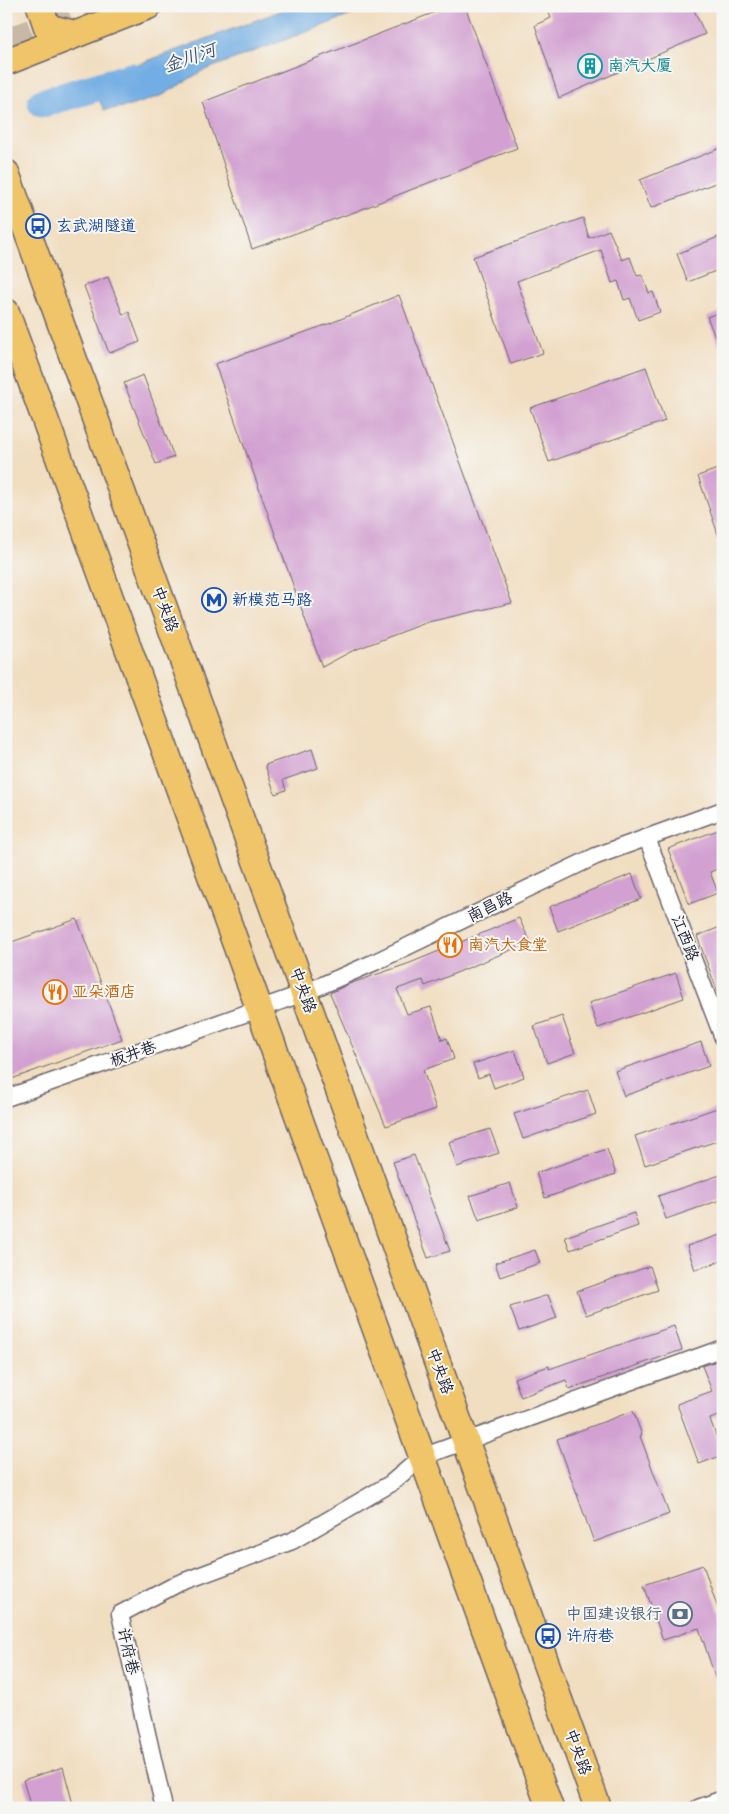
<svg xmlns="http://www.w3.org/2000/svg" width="729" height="1814" font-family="'Architects Daughter','LXGW WenKai TC',sans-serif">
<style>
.water{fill:#72ade3;stroke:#4a688f}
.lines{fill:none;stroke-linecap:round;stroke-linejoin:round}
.river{stroke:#72ade3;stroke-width:29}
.building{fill:#d2a0d1}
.highway-tunnel{stroke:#c8b8a6;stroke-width:28;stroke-dasharray:28 14;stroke-linecap:butt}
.street-casing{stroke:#6a646a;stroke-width:19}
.primary-casing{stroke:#6a646a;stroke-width:29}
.street{stroke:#fff;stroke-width:16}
.primary{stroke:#f0c469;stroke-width:26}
.labels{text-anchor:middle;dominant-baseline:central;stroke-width:4;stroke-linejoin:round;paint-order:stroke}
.culture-label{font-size:16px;fill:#0d838f;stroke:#f6f6f2;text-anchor:start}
.transit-label{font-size:16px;fill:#164399;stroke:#f6f6f2;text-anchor:start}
.street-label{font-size:16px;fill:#22223b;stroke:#f6f6f2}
.food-label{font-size:16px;fill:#c56008;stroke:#f6f6f2;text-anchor:start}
.service-label{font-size:16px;fill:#4e5e75;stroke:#f6f6f2;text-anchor:end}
.water-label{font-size:18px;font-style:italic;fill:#3e5376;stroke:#f6f6f2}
</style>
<rect width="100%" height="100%" fill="#f6f6f2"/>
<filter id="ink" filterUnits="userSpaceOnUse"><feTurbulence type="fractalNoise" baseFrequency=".02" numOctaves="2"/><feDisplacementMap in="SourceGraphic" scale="10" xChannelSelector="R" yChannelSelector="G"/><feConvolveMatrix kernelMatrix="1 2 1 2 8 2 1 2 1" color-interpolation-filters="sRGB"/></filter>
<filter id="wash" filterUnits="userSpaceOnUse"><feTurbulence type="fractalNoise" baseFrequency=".0096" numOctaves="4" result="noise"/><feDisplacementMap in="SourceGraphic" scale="20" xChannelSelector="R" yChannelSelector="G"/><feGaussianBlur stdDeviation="1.12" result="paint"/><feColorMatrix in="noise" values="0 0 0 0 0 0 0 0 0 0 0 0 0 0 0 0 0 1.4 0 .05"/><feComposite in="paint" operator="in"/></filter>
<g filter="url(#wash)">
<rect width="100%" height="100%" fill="#f1dec1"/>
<polygon class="water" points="294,6 375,6 202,71 163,95 130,106 104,110 90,80 134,66"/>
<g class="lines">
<polyline class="river" points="42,103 131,77"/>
</g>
<g id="blocks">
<g class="building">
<polygon points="451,6 465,6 517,148 357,211 252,249 203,102"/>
<polygon points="546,6 692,6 705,34 559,98 535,25 551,18"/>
<polygon points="723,147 723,180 651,208 640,180"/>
<polygon points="583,218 589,238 609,230 622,260 630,257 637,276 642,275 649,293 653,292 660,312 638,320 630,298 624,300 618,281 612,283 601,250 517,281 543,353 511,364 473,257"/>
<polygon points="723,235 723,268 688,282 677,254"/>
<polygon points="108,277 123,315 129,312 140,342 109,353 84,286"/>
<polygon points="399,295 512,603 428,622 352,651 322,667 215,364 331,323"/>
<polygon points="723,311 723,354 722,354 707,317"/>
<polygon points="646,367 665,421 549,462 530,408"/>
<polygon points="143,375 174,457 156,464 124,383"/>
<polygon points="723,467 723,543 721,543 698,476"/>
<polygon points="312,749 318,768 283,780 286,790 275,794 265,765"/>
<polygon points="723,828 723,867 710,872 718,893 689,904 668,849"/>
<polygon points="632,874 641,899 558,931 549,907"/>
<polygon points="519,918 530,942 425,986 423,980 397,989 407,1014 431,1007 442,1040 447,1038 454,1059 423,1070 436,1109 386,1126 330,993 349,984 410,963"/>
<polygon points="77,919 122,1039 6,1081 6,944"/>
<polygon points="723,926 723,1001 721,1001 697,936"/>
<polygon points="676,973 684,998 598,1028 589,1003"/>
<polygon points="562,1016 575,1053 547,1063 534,1026"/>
<polygon points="701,1042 709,1066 624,1096 615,1071"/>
<polygon points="515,1050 524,1077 494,1088 489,1074 478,1078 473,1064"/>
<polygon points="588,1090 596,1114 523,1139 514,1114"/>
<polygon points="723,1106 723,1139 645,1165 635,1136"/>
<polygon points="490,1129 499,1153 457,1167 449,1142"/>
<polygon points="607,1149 616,1174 545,1198 536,1173"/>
<polygon points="414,1155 450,1251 428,1258 393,1162"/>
<polygon points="723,1174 723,1199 666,1219 658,1196"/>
<polygon points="510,1183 518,1207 479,1220 470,1196"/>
<polygon points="634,1213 638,1226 570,1250 565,1237"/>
<polygon points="723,1234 723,1260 695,1270 687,1246"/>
<polygon points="535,1250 540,1263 500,1277 495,1263"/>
<polygon points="650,1266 658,1290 586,1315 577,1291"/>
<polygon points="548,1295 557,1318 519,1331 510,1307"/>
<polygon points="674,1326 682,1350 569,1389 566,1380 521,1397 514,1378 549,1366 549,1369"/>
<polygon points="723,1359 723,1417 721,1415 710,1419 723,1455 699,1464 677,1404 712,1391 702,1366"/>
<polygon points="633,1411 642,1435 640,1436 669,1514 594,1542 557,1439"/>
<polygon points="703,1565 723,1623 723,1692 720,1692 699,1628 663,1640 644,1585"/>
<polygon points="63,1767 74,1808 31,1808 23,1780"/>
</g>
</g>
</g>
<g filter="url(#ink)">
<use href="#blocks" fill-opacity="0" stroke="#6a646a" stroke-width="1"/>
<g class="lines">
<polyline class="highway-tunnel" points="6,43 99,6"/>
<defs>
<g id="street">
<polyline points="647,838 723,1038"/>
<polyline points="6,1098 304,993 375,962 596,856 723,810"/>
<polyline points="164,1808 120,1614 177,1584 292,1541 390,1484 422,1457 723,1348"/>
<polyline points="698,1808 723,1799"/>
</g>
<g id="primary">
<polyline points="40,6 47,27 75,34"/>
<polyline points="6,62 148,6"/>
<polyline points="6,173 304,993 598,1808"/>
<polyline points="6,312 550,1808"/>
</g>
</defs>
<use href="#street" class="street-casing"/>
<use href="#primary" class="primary-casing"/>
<use href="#street" class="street"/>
<use href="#primary" class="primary"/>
</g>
</g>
<defs>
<symbol id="building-ring" viewBox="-11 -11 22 22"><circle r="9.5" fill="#f6f6f2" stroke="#0f9aa8" stroke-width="1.5"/><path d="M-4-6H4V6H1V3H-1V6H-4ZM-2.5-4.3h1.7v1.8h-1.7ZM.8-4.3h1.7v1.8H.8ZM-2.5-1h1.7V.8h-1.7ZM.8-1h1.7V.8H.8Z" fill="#0f9aa8"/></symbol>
<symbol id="bus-ring" viewBox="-11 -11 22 22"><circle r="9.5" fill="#f6f6f2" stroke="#1a4fb4" stroke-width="1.5"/><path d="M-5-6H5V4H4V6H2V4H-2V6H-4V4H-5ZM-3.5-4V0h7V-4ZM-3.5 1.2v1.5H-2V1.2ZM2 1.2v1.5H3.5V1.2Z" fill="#1a4fb4"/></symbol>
<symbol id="metro-ring" viewBox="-11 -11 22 22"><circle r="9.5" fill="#f6f6f2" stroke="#1a4fb4" stroke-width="1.5"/><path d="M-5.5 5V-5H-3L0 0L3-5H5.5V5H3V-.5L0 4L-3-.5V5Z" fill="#1a4fb4"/></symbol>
<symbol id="restaurant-ring" viewBox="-11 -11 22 22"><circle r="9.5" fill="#f6f6f2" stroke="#e8710a" stroke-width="1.5"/><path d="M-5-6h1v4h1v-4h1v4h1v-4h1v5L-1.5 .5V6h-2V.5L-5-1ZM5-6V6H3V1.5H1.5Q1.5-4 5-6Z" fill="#e8710a"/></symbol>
<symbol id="bank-ring" viewBox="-11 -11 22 22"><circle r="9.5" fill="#f6f6f2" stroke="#5c6f8a" stroke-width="1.5"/><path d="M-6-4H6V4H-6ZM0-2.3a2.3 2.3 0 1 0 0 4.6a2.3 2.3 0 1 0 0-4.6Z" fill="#5c6f8a"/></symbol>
</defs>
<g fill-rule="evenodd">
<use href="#building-ring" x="576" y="52" width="28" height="28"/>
<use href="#bus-ring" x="24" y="212" width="28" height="28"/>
<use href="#metro-ring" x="200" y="586" width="28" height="28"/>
<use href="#restaurant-ring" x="436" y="931" width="28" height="28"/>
<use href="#restaurant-ring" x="41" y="978" width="28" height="28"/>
<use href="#bank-ring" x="666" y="1600" width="28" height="28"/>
<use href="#bus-ring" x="534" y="1622" width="28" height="28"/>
</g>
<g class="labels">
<g class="culture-label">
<text x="608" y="66">南汽大厦</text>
</g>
<g class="transit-label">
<text x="56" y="226">玄武湖隧道</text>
<text x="232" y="600">新模范马路</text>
<text x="566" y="1636">许府巷</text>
</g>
<g class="street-label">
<text transform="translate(165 609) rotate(70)">中央路</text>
<text transform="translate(490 907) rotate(-26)">南昌路</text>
<text transform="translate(685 938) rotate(69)">江西路</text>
<text transform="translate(303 990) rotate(70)">中央路</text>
<text transform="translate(133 1054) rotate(-19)">板井巷</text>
<text transform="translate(440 1371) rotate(70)">中央路</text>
<text transform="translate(128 1651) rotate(77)">许府巷</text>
<text transform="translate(578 1752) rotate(70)">中央路</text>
</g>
<g class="food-label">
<text x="468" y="945">南汽大食堂</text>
<text x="72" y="992">亚朵酒店</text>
</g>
<g class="service-label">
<text x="662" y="1614">中国建设银行</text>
</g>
<g class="water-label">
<text transform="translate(190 58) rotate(-19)">金川河</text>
</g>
</g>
<rect width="729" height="1814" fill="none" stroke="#f6f6f2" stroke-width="25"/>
</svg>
